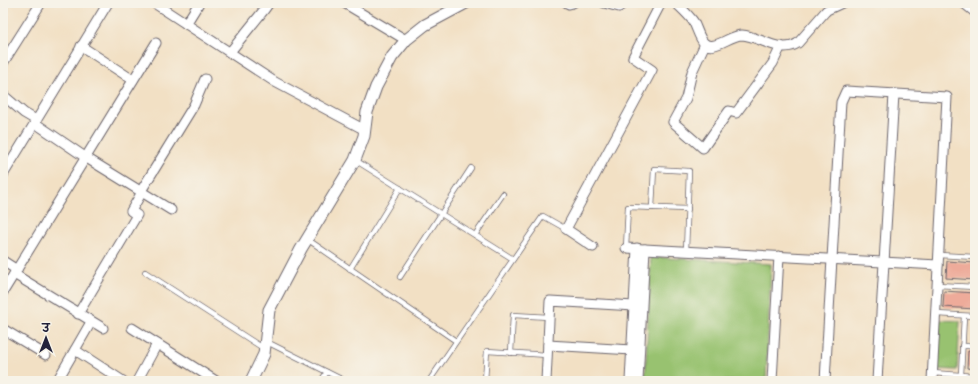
<svg xmlns="http://www.w3.org/2000/svg" width="978" height="384" font-family="Sriracha,'Playpen Sans Deva',sans-serif">
<style>
.green{fill:#98c26f;stroke:#5d7255}
.building{fill:#eeab9a}
.lines{fill:none;stroke-linecap:round;stroke-linejoin:round}
.service-casing{stroke:#6b646b;stroke-width:6}
.minor-casing{stroke:#6b646b;stroke-width:11}
.tertiary-casing{stroke:#6b646b;stroke-width:13}
.service{stroke:#fff;stroke-width:4.5}
.minor{stroke:#fff;stroke-width:9}
.tertiary{stroke:#fff;stroke-width:11}
</style>
<rect width="100%" height="100%" fill="#f7f3e8"/>
<filter id="ink" filterUnits="userSpaceOnUse"><feTurbulence type="fractalNoise" baseFrequency=".025" numOctaves="2"/><feDisplacementMap in="SourceGraphic" scale="8" xChannelSelector="R" yChannelSelector="G"/><feConvolveMatrix kernelMatrix="1 2 1 2 8 2 1 2 1" color-interpolation-filters="sRGB"/></filter>
<filter id="wash" filterUnits="userSpaceOnUse"><feTurbulence type="fractalNoise" baseFrequency=".012" numOctaves="4" result="noise"/><feDisplacementMap in="SourceGraphic" scale="16" xChannelSelector="R" yChannelSelector="G"/><feGaussianBlur stdDeviation="0.9" result="paint"/><feColorMatrix in="noise" values="0 0 0 0 0 0 0 0 0 0 0 0 0 0 0 0 0 1.4 0 .05"/><feComposite in="paint" operator="in"/></filter>
<g filter="url(#wash)">
<rect width="100%" height="100%" fill="#f2e0c4"/>
<g class="green">
<polygon points="651,257 771,264 766,381 645,381"/>
<polygon points="940,320 960,321 957,370 937,369"/>
</g>
<g id="blocks">
<g class="building">
<polygon points="947,261 975,263 975,280 946,278"/>
<polygon points="944,291 975,293 975,309 943,307"/>
<polygon points="968,351 975,352 975,369 967,368"/>
</g>
</g>
</g>
<g filter="url(#ink)">
<use href="#blocks" fill-opacity="0" stroke="#6b646b" stroke-width="1"/>
<g class="lines">
<defs>
<g id="service">
<polyline points="355,160 513,259"/>
<polyline points="652,208 654,169 689,171 686,251"/>
<polyline points="475,235 503,194"/>
<polyline points="307,239 456,341"/>
<polyline points="626,248 628,207 688,209"/>
<polyline points="939,255 975,257"/>
<polyline points="350,269 400,188"/>
<polyline points="145,272 263,348"/>
<polyline points="400,277 471,168"/>
<polyline points="937,285 975,287"/>
<polyline points="936,314 975,316"/>
<polyline points="267,342 345,381"/>
<polyline points="962,346 975,346"/>
<polyline points="511,353 513,315 549,317"/>
<polyline points="932,373 975,376"/>
<polyline points="961,375 964,316"/>
<polyline points="321,381 327,372"/>
<polyline points="429,381 543,216 566,229"/>
<polyline points="485,381 487,351 547,355"/>
</g>
<g id="minor">
<polyline points="154,3 275,82 365,130"/>
<polyline points="344,3 406,40"/>
<polyline points="567,3 569,4 573,3"/>
<polyline points="604,3 619,7 624,3"/>
<path d="M676,3c6,6 12,11 17,18 4,7 6,17 11,22 9,9 26,-8 38,-8 18,1 38,20 56,8l27,-31 2,-2 15,-7"/>
<polyline points="186,24 199,3"/>
<polyline points="705,44 692,72 686,98 673,122 703,148 729,111 736,113 773,63 781,46"/>
<polyline points="81,46 133,80"/>
<polyline points="230,52 264,10 269,3"/>
<polyline points="3,63 41,3"/>
<polyline points="3,95 24,113 36,120"/>
<polyline points="35,123 85,157 171,210"/>
<polyline points="3,175 108,3"/>
<polyline points="141,191 194,105 205,79"/>
<polyline points="593,247 566,229 652,70 633,57 661,3"/>
<polyline points="626,248 938,265"/>
<polyline points="3,261 17,270"/>
<polyline points="14,274 103,328"/>
<polyline points="3,292 156,43"/>
<polyline points="78,314 137,215 131,211 142,192"/>
<polyline points="132,328 216,381"/>
<polyline points="3,329 46,355"/>
<polyline points="548,345 632,350"/>
<polyline points="75,350 123,381"/>
<polyline points="57,381 91,322"/>
<polyline points="137,381 157,344"/>
<polyline points="546,381 550,301 634,306"/>
<polyline points="630,381 637,248"/>
<polyline points="638,381 645,249"/>
<polyline points="772,381 779,256"/>
<polyline points="825,381 841,102 846,91 947,97 932,381"/>
<polyline points="877,381 894,94"/>
</g>
<g id="tertiary">
<polyline points="965,3 975,11"/>
<polyline points="251,381 264,354 269,310 301,249 355,160 364,136 367,112 376,87 392,57 406,40 425,25 466,3"/>
</g>
</defs>
<use href="#service" class="service-casing"/>
<use href="#minor" class="minor-casing"/>
<use href="#tertiary" class="tertiary-casing"/>
<use href="#service" class="service"/>
<use href="#minor" class="minor"/>
<use href="#tertiary" class="tertiary"/>
</g>
</g>
<rect width="978" height="384" fill="none" stroke="#f7f3e8" stroke-width="16"/>
<g transform="translate(46 338)" stroke="#f7f3e8" stroke-width="3" paint-order="stroke">
<path d="M0-3L7 15L0 10L-7 15Z" fill="#22223b"/>
<text y="-6" font-size="11" font-weight="bold" text-anchor="middle" fill="#22223b">उ</text>
</g>
</svg>
